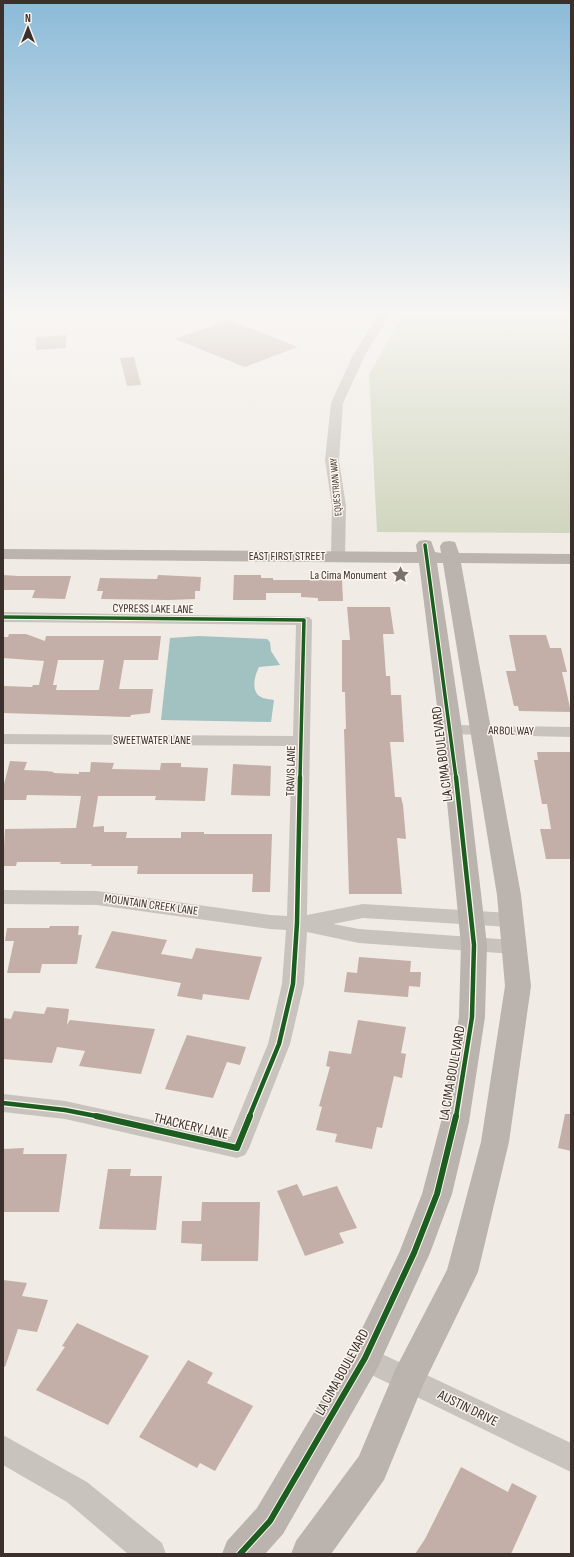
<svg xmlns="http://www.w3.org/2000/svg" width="574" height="1557" font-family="'Sofia Sans Condensed',sans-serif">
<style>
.green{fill:#d1d6bf}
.water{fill:#a1c2c1}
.building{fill:#c3afa7;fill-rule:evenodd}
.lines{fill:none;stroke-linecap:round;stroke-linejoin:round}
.street{fill:#c9c3be;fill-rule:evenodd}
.secondary{fill:#bab3ae;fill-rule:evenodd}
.cycleway-far2-casing{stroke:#fbf5ee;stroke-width:5.5}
.cycleway-far1-casing{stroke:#fbf5ee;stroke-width:7}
.cycleway-casing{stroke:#fbf5ee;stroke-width:8}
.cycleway-far2{stroke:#1b5e20;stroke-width:3.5}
.cycleway-far1{stroke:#1b5e20;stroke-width:4.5}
.cycleway{stroke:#1b5e20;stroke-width:6}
.labels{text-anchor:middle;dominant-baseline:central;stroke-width:3;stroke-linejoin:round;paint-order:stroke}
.far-street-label{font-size:10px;fill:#3b302b;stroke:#fbf5ee}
.street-label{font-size:12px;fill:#3b302b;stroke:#fbf5ee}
.poi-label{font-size:12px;fill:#3b302b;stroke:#fbf5ee;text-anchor:end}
.near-street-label{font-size:14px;fill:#3b302b;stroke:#fbf5ee}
</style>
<rect width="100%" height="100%" fill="#f0ebe5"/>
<polygon class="green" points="405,311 571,311 571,533 377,532 369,375"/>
<path class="water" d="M199,636l68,3 3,3 1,9 9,14 -21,2c-4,8 -9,24 2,30 3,2 9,2 13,3l-3,22 -110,-2 9,-82z"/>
<g class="building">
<polygon points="228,320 260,332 298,347 245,367 175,339"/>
<polygon points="66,335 66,348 36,350 36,337"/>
<polygon points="134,357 141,385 127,386 120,358"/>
<polygon points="3,575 18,576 71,576 65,599 32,598 35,590 3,590"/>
<polygon points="158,575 201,577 200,591 195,591 195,599 169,600 101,599 103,591 97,591 100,578 157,579"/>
<polygon points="234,575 261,575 261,578 273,578 273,580 342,580 343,601 318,601 318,598 301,597 301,593 266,593 266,600 233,600"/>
<polygon points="347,607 390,607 394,634 383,634 386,676 390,676 391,695 401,695 404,742 390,742 395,797 401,797 403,805 406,839 397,838 402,894 349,894 344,729 346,729 345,692 342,692 342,640 350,640"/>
<path d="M9,634h17l19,7 1,-5h115l-3,24h-34l-5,29h34l-3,24 -19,2 -1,2 -127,-4v-27l29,1 1,-2h6l5,-24 -41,-3v-21h5zM58,660h46l-5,30h-43l1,-5h-4z"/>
<polygon points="509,635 546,635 550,648 561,648 567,672 562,672 571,712 519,711 518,706 514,706 506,671 516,671"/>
<polygon points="537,752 571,752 571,859 546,859 540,829 551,829 547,804 542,804 534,760 538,760"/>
<polygon points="10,761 27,762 24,770 46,771 54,772 53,773 79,774 79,772 90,772 91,762 114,763 112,769 160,770 161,763 181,763 181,767 208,768 205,801 155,800 156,796 98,796 93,827 104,826 104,832 127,832 126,838 181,838 181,832 204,832 204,834 272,834 270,892 252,892 253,874 137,874 138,866 91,866 92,864 60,864 61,862 17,862 16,866 3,866 5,829 76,828 81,796 27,795 26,800 3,800 3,788"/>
<polygon points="233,764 271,766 270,796 231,795"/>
<polygon points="50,926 79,926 78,935 82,935 77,964 42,964 40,973 7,973 14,941 5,941 7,928 49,928"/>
<polygon points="112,931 167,940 161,954 192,959 196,948 262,957 249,1000 203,994 202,1000 177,996 181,983 95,968"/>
<polygon points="359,957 411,961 410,972 421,972 420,987 409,986 408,997 344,992 347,972 357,973"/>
<polygon points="47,1007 69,1009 67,1025 70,1020 155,1029 141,1074 79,1066 85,1051 57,1047 52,1063 3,1059 3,1018 11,1019 14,1011 44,1014"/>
<polygon points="358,1020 406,1027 401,1053 406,1054 402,1078 394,1076 382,1128 377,1127 372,1149 335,1142 337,1134 316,1130 322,1107 319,1106 330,1067 326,1066 329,1051 351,1054"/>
<polygon points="187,1035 246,1047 240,1065 227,1062 213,1098 165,1089"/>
<polygon points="565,1114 571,1114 571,1151 558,1148"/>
<polygon points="24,1148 23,1154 67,1154 59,1212 3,1212 3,1149"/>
<polygon points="108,1169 131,1169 130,1176 162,1176 156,1230 99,1229"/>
<polygon points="297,1184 303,1196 337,1186 357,1228 339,1233 344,1243 305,1256 277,1191"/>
<polygon points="202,1202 260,1202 258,1261 201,1261 202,1244 181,1243 182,1221 201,1221"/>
<polygon points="3,1280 27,1283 22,1296 48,1300 37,1332 18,1329 5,1367 3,1366"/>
<polygon points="77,1323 149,1356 108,1425 36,1390 65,1347 62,1346"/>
<polygon points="188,1360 213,1373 207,1383 253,1406 215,1471 200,1463 197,1468 139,1437"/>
<polygon points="461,1467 508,1492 512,1483 537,1496 511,1554 415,1554 425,1539"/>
</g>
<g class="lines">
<g class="street">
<polygon points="381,311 392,311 365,355 343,403 339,460 346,506 345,556 343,559 333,559 331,556 332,506 325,460 331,403 353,355"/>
<polygon points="3,612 309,617 312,620 307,915 363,904 511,913 518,915 521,920 518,925 511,927 363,918 333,924 359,929 514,940 521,942 524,947 521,952 514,954 359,943 307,932 304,984 290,1044 249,1148 245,1155 237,1158 65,1119 3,1112 3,1094 65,1101 230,1137 268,1044 282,984 286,930 270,929 97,905 3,904 3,890 97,891 270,915 287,916 292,746 3,744 3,734 293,736 296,625 3,622"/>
<polygon points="451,725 571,727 571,737 445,734 442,730 445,726"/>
<polygon points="365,1346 571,1443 571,1472 355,1367 351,1358 355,1349"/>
<polygon points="3,1435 87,1482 162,1543 166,1554 128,1554 67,1502 3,1465"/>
</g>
<polygon class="secondary" points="425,540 431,541 435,552 441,553 440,546 443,542 449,541 455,542 459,553 571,554 571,564 461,563 521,895 531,986 509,1142 478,1272 423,1385 384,1480 331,1554 291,1554 296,1541 359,1456 396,1368 447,1270 481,1142 505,986 497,895 443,563 437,563 462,730 487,945 485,1017 469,1122 452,1194 430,1253 377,1369 283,1534 265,1554 222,1554 227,1541 257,1508 353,1347 399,1253 422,1194 441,1122 459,1017 461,945 440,730 419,563 3,559 3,549 417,552 416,545 419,541"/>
<defs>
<g id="cycleway-far2">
<polyline points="425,545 456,778"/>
<polyline points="3,617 304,620 300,778"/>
</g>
<g id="cycleway-far1">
<polyline points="3,1103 65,1110 101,1117"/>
<polyline points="249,1117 279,1044 293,984 297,923 300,777"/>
<polyline points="456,1117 472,1017 474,945 456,777"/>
</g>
<g id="cycleway">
<polyline points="96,1116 237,1148 250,1116"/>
<polyline points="240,1554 270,1521 365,1358 414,1253 437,1194 456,1116"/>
</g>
</defs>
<use href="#cycleway-far2" class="cycleway-far2-casing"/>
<use href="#cycleway-far1" class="cycleway-far1-casing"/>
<use href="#cycleway" class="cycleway-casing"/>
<use href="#cycleway-far2" class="cycleway-far2"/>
<use href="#cycleway-far1" class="cycleway-far1"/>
<use href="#cycleway" class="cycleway"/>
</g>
<linearGradient id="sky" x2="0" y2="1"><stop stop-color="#8bbad8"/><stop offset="0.59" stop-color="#f8f6f3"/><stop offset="1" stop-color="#f8f6f3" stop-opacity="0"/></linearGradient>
<rect width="574" height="529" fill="url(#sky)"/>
<defs>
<symbol id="sight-bare" viewBox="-9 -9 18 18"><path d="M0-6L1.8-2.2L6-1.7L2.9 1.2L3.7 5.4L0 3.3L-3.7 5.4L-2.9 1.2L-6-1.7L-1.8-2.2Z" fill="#7a716c" stroke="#fbf5ee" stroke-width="2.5" paint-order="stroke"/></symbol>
</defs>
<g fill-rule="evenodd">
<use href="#sight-bare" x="388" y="562" width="25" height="25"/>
</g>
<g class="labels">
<g class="far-street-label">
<text transform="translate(336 487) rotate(-95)">EQUESTRIAN WAY</text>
</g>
<g class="street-label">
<text x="287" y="556">EAST FIRST STREET</text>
<text transform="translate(153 609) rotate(1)">CYPRESS LAKE LANE</text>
<text transform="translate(511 731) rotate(1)">ARBOL WAY</text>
<text x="152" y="740">SWEETWATER LANE</text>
<text transform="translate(291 771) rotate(-89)">TRAVIS LANE</text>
<text transform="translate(151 905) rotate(8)">MOUNTAIN CREEK LANE</text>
</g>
<g class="poi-label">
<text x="387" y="575">La Cima Monument</text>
</g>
<g class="near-street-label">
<text transform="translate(442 754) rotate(-97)">LA CIMA BOULEVARD</text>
<text transform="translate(452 1073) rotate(-80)">LA CIMA BOULEVARD</text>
<text transform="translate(191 1126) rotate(13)">THACKERY LANE</text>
<text transform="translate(342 1372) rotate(-61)">LA CIMA BOULEVARD</text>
<text transform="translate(468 1408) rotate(26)">AUSTIN DRIVE</text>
</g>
</g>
<rect width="574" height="1557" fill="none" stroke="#3b302b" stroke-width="8"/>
<g transform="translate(28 28)" stroke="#fbf5ee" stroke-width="3" paint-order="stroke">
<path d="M0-3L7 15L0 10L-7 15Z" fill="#3b302b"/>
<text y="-6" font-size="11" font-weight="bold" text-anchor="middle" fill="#3b302b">N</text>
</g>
</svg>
